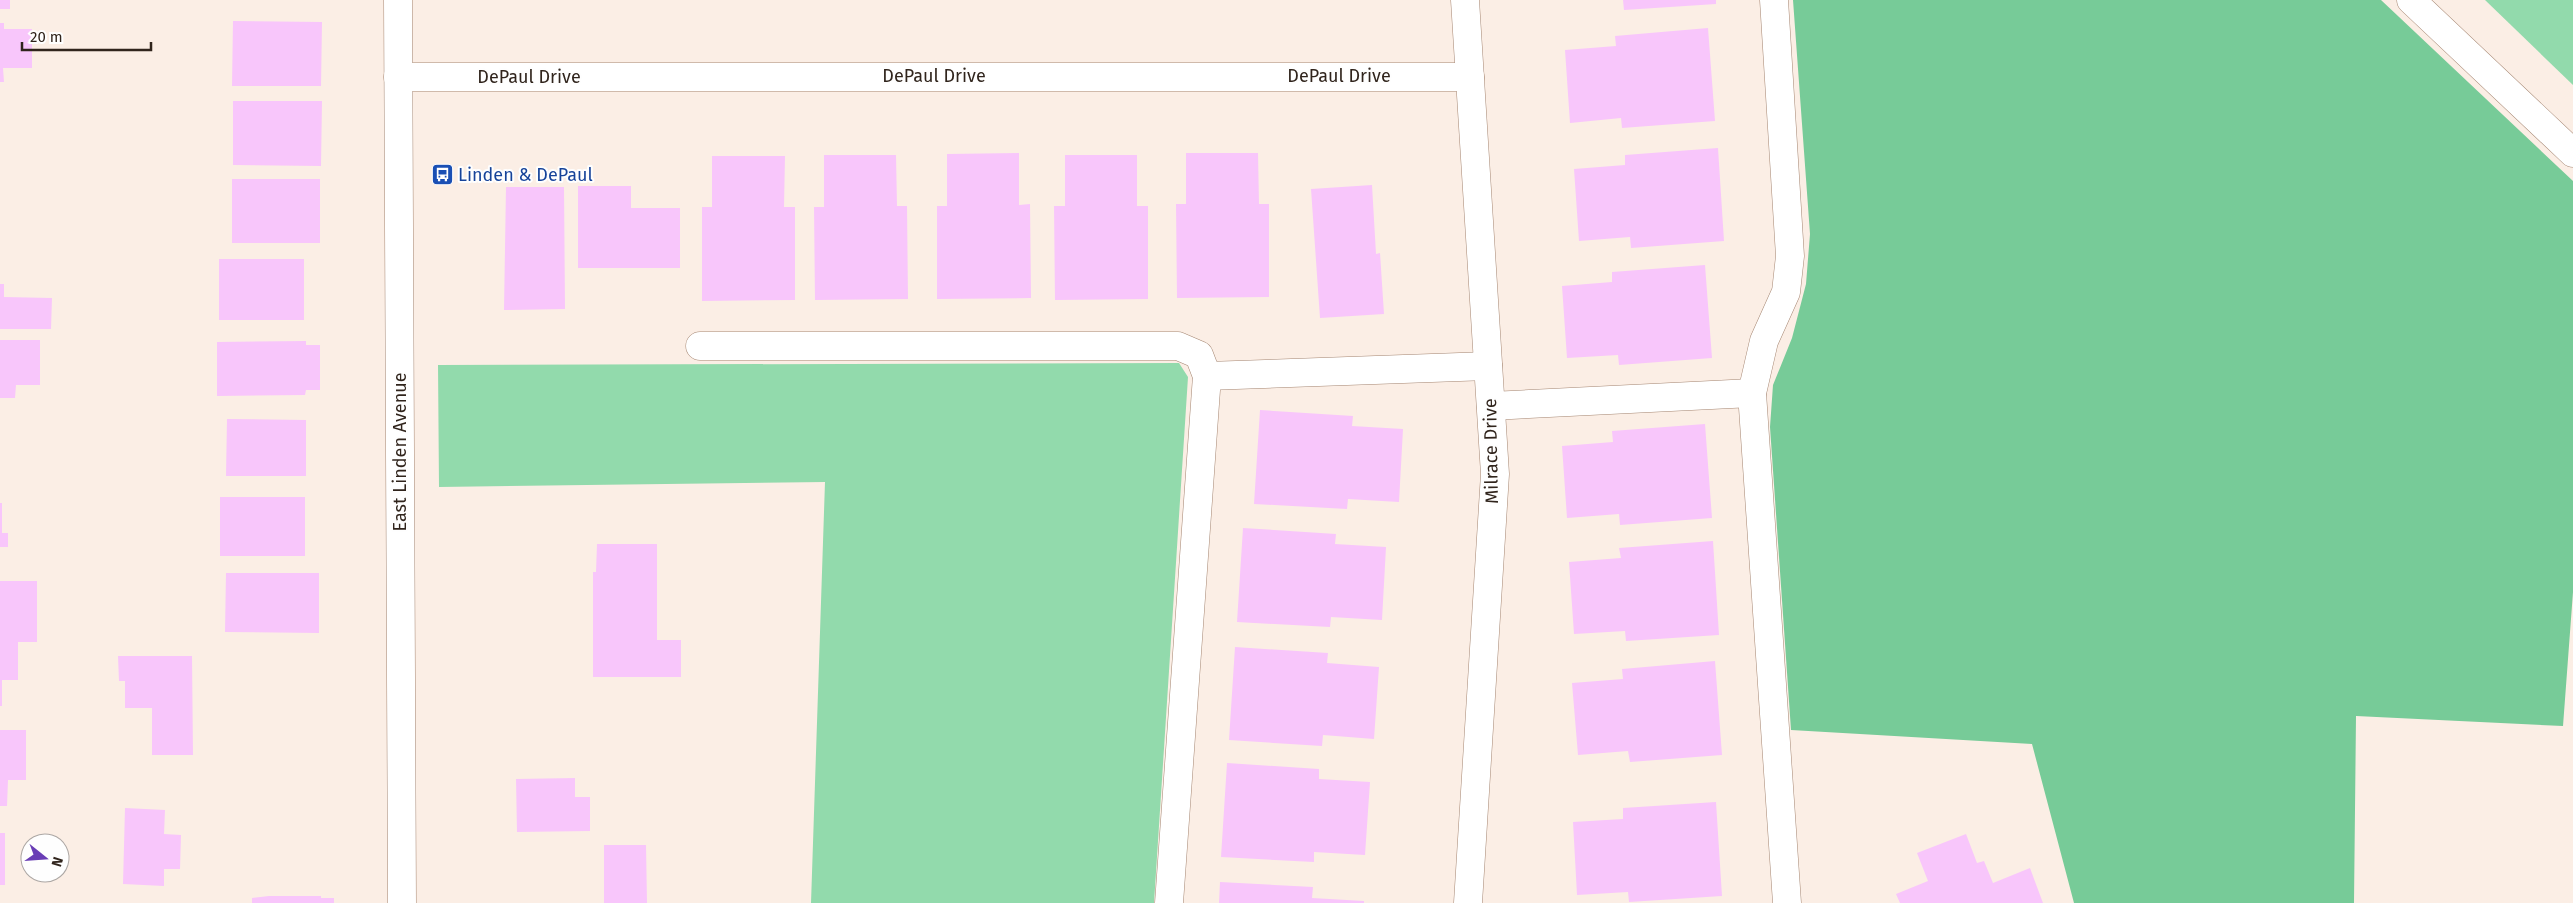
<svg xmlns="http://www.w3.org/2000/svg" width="2573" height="903" font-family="'Fira Sans',sans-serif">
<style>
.green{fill:#92daac}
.forest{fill:#77cb98}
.building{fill:#f8c6fb}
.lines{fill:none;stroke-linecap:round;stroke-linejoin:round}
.minor-casing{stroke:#a58672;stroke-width:29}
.major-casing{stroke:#a58672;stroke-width:29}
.minor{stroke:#fff;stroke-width:28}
.major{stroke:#fff;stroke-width:28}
.labels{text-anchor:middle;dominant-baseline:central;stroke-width:4;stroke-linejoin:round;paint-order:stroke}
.street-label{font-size:18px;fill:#30241c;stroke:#fefefe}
.transit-label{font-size:18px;fill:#164399;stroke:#fefefe;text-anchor:start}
</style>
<rect width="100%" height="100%" fill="#fbeee5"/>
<g class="green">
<polygon points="2485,0 2573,0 2573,85"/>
<polygon points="1179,363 1188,377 1154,903 811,903 825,482 439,487 438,365"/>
</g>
<polygon class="forest" points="1793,0 2381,0 2573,181 2573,592 2563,726 2356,716 2354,903 2074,903 2032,744 1791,730 1770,427 1773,385 1792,338 1806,284 1810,234"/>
<g class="building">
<rect x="0" y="0" width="10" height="9"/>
<polygon points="1623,0 1716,0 1716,4 1624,10"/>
<polygon points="233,21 322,22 321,86 232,86"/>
<polygon points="0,23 4,23 4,29 32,29 32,68 3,68 4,82 0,82"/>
<polygon points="1708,28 1715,121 1622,128 1621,118 1570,123 1565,50 1616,46 1615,36"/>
<polygon points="233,101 322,101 321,166 233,165"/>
<polygon points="1718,148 1724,241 1631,248 1630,237 1579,241 1574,169 1625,165 1625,155"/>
<polygon points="1019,153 1019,205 1030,204 1031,298 937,299 937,206 947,206 947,154"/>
<polygon points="1186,153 1258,153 1259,204 1269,204 1269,297 1177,298 1176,204 1186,204"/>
<polygon points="824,155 896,155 897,206 907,206 908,299 815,300 814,207 824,207"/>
<polygon points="1065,155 1137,155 1137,206 1148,206 1148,299 1055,300 1054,206 1065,206"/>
<polygon points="712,156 785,156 784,207 795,207 795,300 702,301 702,207 712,207"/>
<rect x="232" y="179" width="88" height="64"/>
<polygon points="1372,185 1376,254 1380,253 1384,314 1320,318 1311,189"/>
<polygon points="578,186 631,186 631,208 680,208 680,268 578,268"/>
<polygon points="506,187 564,187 565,309 504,310"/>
<rect x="219" y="259" width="85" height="61"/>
<polygon points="1705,265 1712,358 1619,365 1618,355 1567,358 1562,286 1612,282 1612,272"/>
<polygon points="0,284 4,284 4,297 52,298 51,329 0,329"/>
<polygon points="0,340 40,340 40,385 16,385 15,398 0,398"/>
<polygon points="306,341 306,345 320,345 320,390 306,390 305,395 217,396 217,342"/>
<polygon points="1260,410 1353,416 1352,426 1403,429 1399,502 1348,499 1347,509 1254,504"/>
<polygon points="227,419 306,420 306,476 226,476"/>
<polygon points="1705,424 1712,518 1620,525 1619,514 1567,518 1562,446 1613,442 1612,431"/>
<rect x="220" y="497" width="85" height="59"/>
<polygon points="0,503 2,503 2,533 8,533 8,547 0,547"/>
<polygon points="1243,528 1336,534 1335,544 1386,547 1382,620 1331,617 1330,627 1237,622"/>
<polygon points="1713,541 1719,635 1626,641 1625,631 1574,634 1569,562 1621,558 1619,548"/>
<polygon points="597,544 657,544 657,640 681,640 681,677 593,677 593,572 596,572"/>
<polygon points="226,573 319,573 319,633 225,632"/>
<polygon points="0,581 37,581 37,642 18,642 18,680 2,680 2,706 0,706"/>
<polygon points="1235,647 1328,653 1327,663 1379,667 1374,739 1323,735 1322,746 1229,740"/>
<polygon points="118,656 192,656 193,755 152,755 152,708 125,708 125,681 119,681"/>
<polygon points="1715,661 1722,755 1630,762 1628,751 1578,755 1572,683 1623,679 1622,669"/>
<polygon points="0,730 26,730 26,780 8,780 7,806 0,806"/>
<polygon points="1227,763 1319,769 1319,779 1370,782 1365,855 1314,852 1314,862 1221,857"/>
<polygon points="575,778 575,797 590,797 590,831 517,832 516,779"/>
<polygon points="1716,802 1722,896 1629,902 1628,892 1577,895 1573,822 1623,819 1623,808"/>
<polygon points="125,808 165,810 164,834 181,835 180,869 164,869 164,886 123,884"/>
<rect x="0" y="833" width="5" height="52"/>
<polygon points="1966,834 1977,863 1984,861 1993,883 2030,868 2043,903 1900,903 1896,894 1928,881 1917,853"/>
<polygon points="604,845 646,845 647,903 604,903"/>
<polygon points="1220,882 1313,887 1312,898 1364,901 1364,903 1219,903"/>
<polygon points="269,896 321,896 321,898 334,898 334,903 252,903 252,898"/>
</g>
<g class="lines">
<defs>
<g id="minor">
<polyline points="1465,0 1495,474 1468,903"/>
<polyline points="1774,0 1790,256 1786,292 1764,341 1752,393 1787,903"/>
<polyline points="2411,0 2573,153"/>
<polyline points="398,77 1470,77"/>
<polyline points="700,346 1178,346 1199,355 1207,376 1169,903"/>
<polyline points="1207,376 1488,366"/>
<polyline points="1491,406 1752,393"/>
</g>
<polyline id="major" points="398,0 402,903"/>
</defs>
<use href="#minor" class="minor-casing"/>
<use href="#major" class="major-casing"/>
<use href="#minor" class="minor"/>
<use href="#major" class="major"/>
</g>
<defs>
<symbol id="bus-square" viewBox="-11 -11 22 22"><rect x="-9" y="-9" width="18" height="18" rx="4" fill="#1a4fb4" stroke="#fefefe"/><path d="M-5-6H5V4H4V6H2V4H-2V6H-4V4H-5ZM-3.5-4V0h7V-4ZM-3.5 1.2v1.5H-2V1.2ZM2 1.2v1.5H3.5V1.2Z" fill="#fff"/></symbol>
</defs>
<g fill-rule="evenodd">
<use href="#bus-square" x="430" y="162" width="25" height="25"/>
</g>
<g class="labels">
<g class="street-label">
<text x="934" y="76">DePaul Drive</text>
<text x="1339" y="76">DePaul Drive</text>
<text x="529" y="77">DePaul Drive</text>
<text transform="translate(1491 451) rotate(-91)">Milrace Drive</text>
<text transform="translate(400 452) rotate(-90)">East Linden Avenue</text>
</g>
<g class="transit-label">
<text x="458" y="175">Linden &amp; DePaul</text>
</g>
</g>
<g transform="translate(45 858) rotate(107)"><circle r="24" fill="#fefefe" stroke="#aca7a4"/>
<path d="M0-4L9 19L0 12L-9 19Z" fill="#693db5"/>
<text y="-8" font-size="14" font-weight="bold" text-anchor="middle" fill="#30241c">N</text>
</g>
<path d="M22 42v8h129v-8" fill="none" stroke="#30241c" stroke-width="2.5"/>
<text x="30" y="42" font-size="15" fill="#30241c" stroke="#fefefe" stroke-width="4" paint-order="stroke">20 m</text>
</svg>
